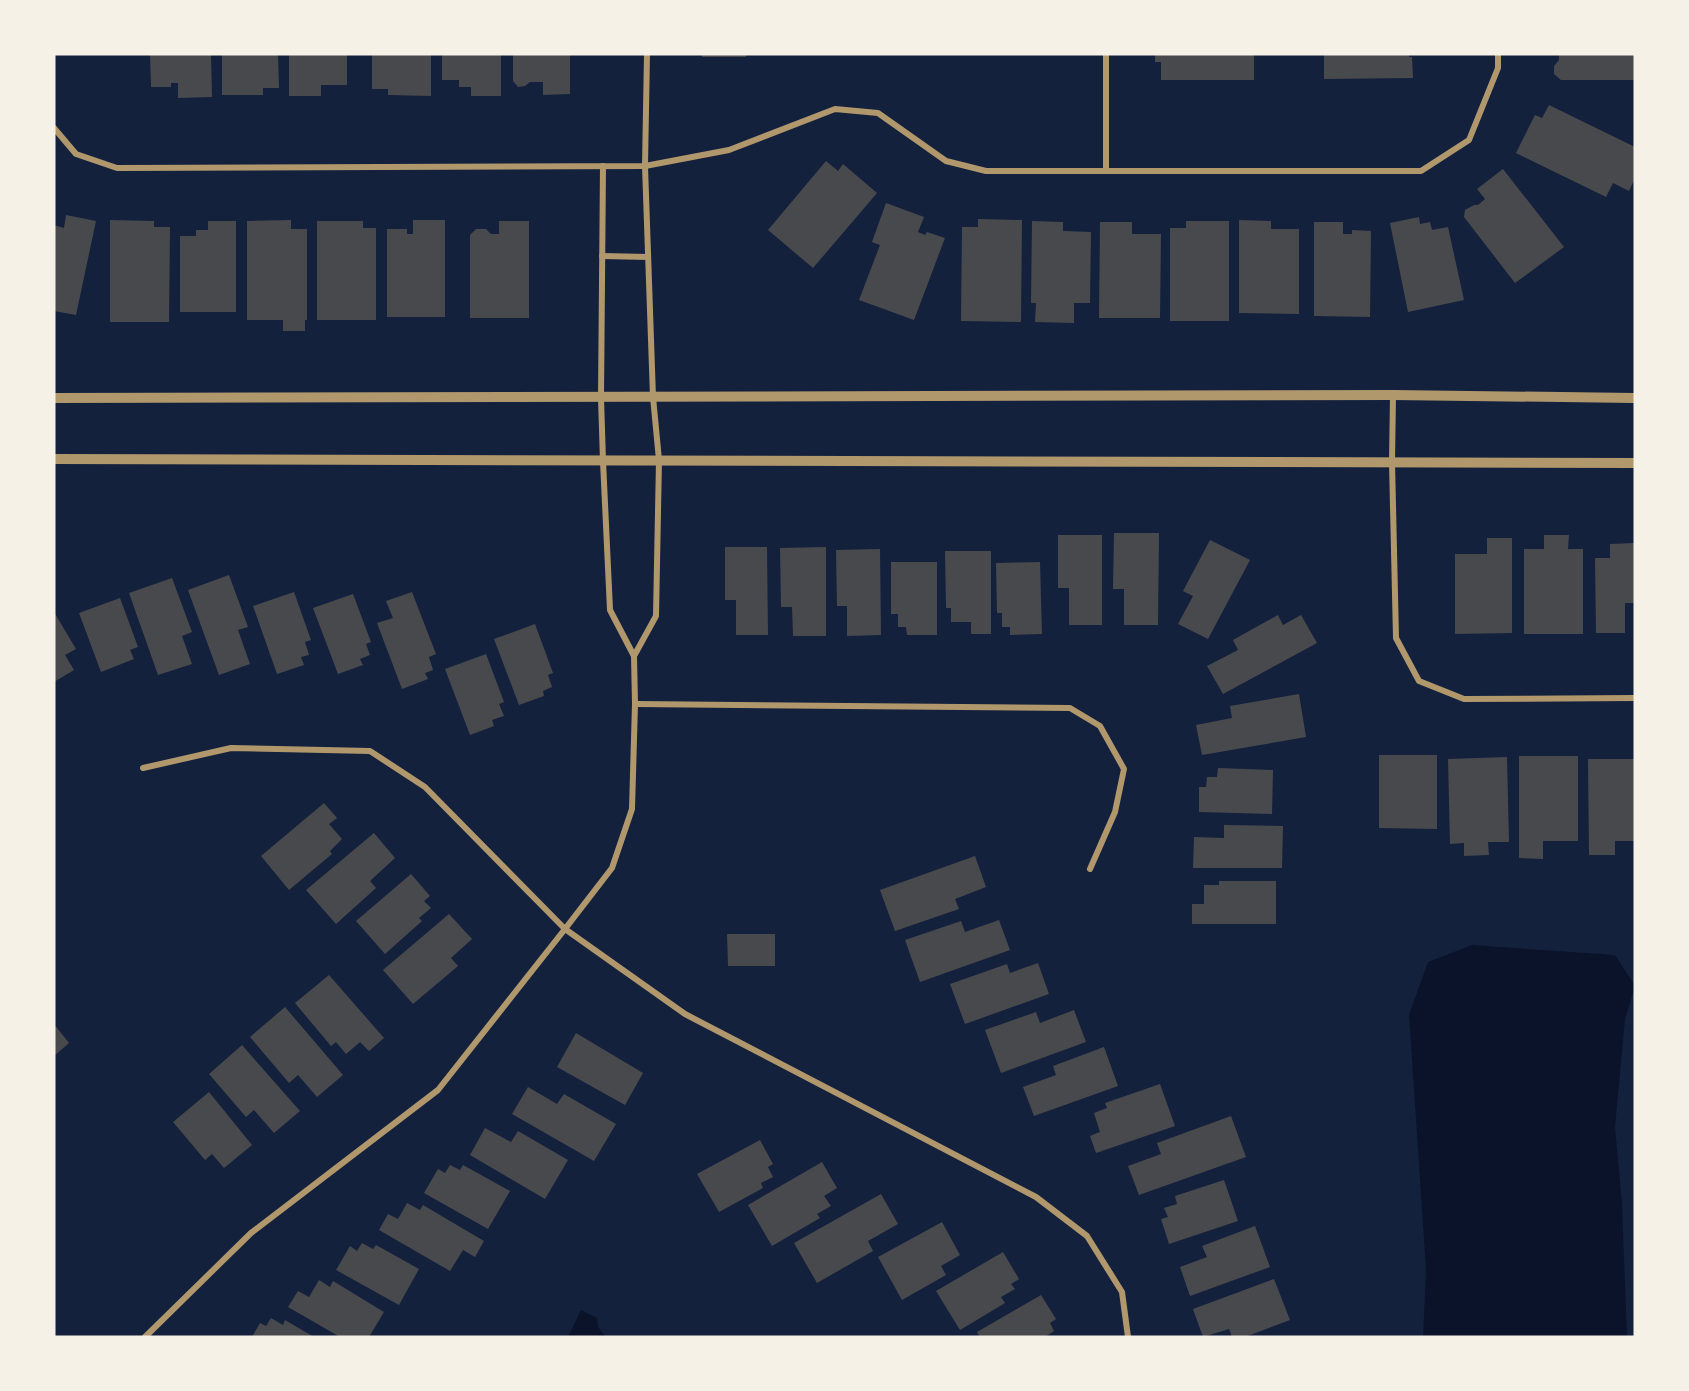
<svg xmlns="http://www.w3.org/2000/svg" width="1689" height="1391" font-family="'Titillium Web',sans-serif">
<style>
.water{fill:#0b132b}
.building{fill:#48494c}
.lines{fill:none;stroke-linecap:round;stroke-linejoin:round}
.minor{stroke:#b1986c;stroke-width:6}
.tertiary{stroke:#b1986c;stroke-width:10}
</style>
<rect width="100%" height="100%" fill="#14213d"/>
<g class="water">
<polygon points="1472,945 1615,955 1635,986 1625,1019 1615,1127 1622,1203 1627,1337 1423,1337 1426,1270 1409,1015 1428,962"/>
<polygon points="581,1310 597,1318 598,1327 606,1337 568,1337"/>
</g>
<g class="building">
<polygon points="150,54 211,54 212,97 178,98 178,83 171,83 171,87 151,87"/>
<polygon points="222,54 278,54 279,88 263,88 263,95 222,95"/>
<polygon points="289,54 347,54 347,85 321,85 321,96 289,96"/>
<polygon points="372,54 431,54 431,96 388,95 388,89 372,89"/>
<polygon points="442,54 501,54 501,96 471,96 471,87 459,87 459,80 442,80"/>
<polygon points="513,54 570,54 570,94 543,95 543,82 530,82 525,86 518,87 513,81"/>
<rect x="702" y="54" width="44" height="3"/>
<polygon points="1155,54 1254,54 1254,80 1161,80 1161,62 1155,62"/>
<polygon points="1324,54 1409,54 1409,57 1412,57 1413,78 1324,79"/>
<polygon points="1559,54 1635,54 1635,80 1561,80 1554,74 1554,66 1559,60"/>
<polygon points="1549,105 1635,147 1635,178 1629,191 1613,183 1606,197 1516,153 1535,115 1542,118"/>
<polygon points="826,161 838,171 843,164 877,193 813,268 768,230"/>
<polygon points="1503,169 1564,247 1515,283 1464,217 1465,210 1474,205 1478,205 1485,199 1477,189"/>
<polygon points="886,203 924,217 918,232 925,235 927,232 945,238 914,320 859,300 880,245 872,242"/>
<polygon points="66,215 96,221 76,315 54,311 54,225 64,228"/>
<polygon points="1419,217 1420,224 1430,222 1432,230 1448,227 1464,300 1408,312 1390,223"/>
<polygon points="978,219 1022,220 1021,322 961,321 962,227 978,227"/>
<polygon points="110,220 154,221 154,227 170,227 169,322 110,322"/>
<polygon points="291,220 291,229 307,229 307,320 305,320 305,331 283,331 283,320 247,320 247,221"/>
<polygon points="413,220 445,220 445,317 387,317 387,229 407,229 407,234 413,234"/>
<polygon points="1239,220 1271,221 1271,229 1299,229 1299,314 1239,313"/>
<polygon points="208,221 236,221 236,312 180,312 180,236 196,236 196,230 208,230"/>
<polygon points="317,221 363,221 363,228 376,228 376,320 317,320"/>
<polygon points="499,221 529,221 529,318 470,318 470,235 476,229 486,229 491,234 499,234"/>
<polygon points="1032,221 1063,222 1063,231 1091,232 1090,303 1074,303 1074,323 1035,322 1036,303 1031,303"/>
<polygon points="1186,221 1229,221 1229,321 1170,321 1170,228 1186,228"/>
<polygon points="1100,222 1132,222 1132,234 1161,234 1160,318 1099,318"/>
<polygon points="1314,222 1343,222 1343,234 1352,234 1352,230 1371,231 1370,317 1314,316"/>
<polygon points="1114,533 1159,533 1158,625 1124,625 1124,589 1113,589"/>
<polygon points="1058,535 1102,535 1102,625 1069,625 1069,588 1058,588"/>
<polygon points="1544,535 1569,535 1568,549 1583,549 1583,634 1524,634 1524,549 1544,549"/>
<polygon points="1487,538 1512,538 1512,633 1455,634 1455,554 1487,554"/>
<polygon points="1210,540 1250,560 1208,639 1178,624 1193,596 1183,591"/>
<polygon points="1635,543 1635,603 1625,603 1625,633 1596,633 1595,558 1610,558 1610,544"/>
<polygon points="725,547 767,547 768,635 736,635 736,600 725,600"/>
<polygon points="826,547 826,636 793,636 792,607 781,607 780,548"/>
<polygon points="880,549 881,635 847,636 847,606 837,606 836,550"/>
<polygon points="945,551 991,551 991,634 971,634 971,622 951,622 951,608 946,608"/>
<polygon points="891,562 937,562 937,635 907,635 906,627 898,627 898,614 891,614"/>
<polygon points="1040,562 1042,634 1010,635 1010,627 1002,627 1002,613 997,613 996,563"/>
<polygon points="229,575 248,627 238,630 250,664 219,675 188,590"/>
<polygon points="172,578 192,632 182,636 192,664 158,675 129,593"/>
<polygon points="294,592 311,640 305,642 309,655 301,657 304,665 277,674 253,606"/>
<polygon points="412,592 436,654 429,657 433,670 425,673 428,679 402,689 377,623 393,618 386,601"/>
<polygon points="353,594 371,642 366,644 370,655 360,659 363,665 338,674 313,608"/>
<polygon points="120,598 138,647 130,650 134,659 101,672 79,613"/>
<polygon points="54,612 76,649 65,655 74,670 54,682"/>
<polygon points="1278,615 1283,625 1301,615 1317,643 1223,694 1207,666 1238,650 1233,640"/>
<polygon points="535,624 553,673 548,675 552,687 543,691 544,696 519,705 494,639"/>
<polygon points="486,654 504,702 499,704 504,716 492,720 494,726 470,735 445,669"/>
<polygon points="1299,694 1306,737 1202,755 1196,725 1232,718 1230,706"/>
<polygon points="1379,755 1437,755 1437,829 1379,828"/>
<polygon points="1519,756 1578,756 1578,841 1543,841 1543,859 1519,858"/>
<polygon points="1507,757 1509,842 1488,842 1489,855 1464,856 1464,843 1450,844 1448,759"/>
<polygon points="1588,759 1635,759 1635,841 1615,841 1615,855 1589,855"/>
<polygon points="1218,768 1273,770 1272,814 1199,812 1199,787 1206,787 1207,777 1217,777"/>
<polygon points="324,803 337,818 329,824 342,839 330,851 332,854 289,890 261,856"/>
<polygon points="1224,825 1283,826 1282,868 1193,868 1194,837 1224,838"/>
<polygon points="374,833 395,858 370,881 376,888 336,924 306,890"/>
<polygon points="975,856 986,887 955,899 959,909 895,931 880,890"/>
<polygon points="411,874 430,896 424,901 431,908 419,918 422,921 385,954 356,921"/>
<polygon points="1219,881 1276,881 1276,924 1192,924 1192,904 1204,904 1204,885 1219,885"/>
<polygon points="449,914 472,939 451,958 458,966 413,1004 383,970"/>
<polygon points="999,920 1010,950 920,982 905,940 961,921 965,932"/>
<polygon points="727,934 775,934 775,966 728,966"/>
<polygon points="1038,963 1049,994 965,1024 950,984 1007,964 1010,973"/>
<polygon points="329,975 384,1038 369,1051 360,1042 346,1054 336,1042 331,1046 295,1003"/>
<polygon points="285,1007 343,1075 317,1097 298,1075 289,1083 250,1037"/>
<polygon points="1074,1010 1086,1042 1001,1073 985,1030 1036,1012 1040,1023"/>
<polygon points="54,1024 69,1043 54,1056"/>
<polygon points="576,1033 643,1073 625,1105 557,1067"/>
<polygon points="242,1045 300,1111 274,1133 254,1110 246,1117 209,1074"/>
<polygon points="1104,1047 1118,1086 1034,1116 1023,1087 1056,1075 1053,1066"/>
<polygon points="1160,1084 1175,1126 1096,1153 1090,1136 1100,1132 1094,1113 1107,1108 1105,1103"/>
<polygon points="528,1087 557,1104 564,1094 616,1124 594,1161 512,1114"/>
<polygon points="209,1092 252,1145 224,1168 212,1154 205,1160 173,1122"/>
<polygon points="1231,1116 1246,1157 1139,1195 1128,1166 1161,1154 1157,1143"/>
<polygon points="485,1128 511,1142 518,1131 568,1160 545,1199 470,1155"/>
<polygon points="760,1140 773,1164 768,1167 773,1177 761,1183 763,1188 719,1212 697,1174"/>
<polygon points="822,1162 837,1188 824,1196 831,1206 817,1214 820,1218 772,1246 748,1205"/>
<polygon points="450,1165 460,1170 463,1165 510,1191 488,1229 424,1193 438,1169 445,1173"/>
<polygon points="1224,1180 1238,1221 1169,1244 1161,1219 1168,1217 1164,1208 1177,1204 1175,1196"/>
<polygon points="881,1194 898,1224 868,1241 873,1251 817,1283 794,1243"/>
<polygon points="407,1203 420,1210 423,1205 484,1241 475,1257 463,1250 450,1271 379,1230 388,1214 398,1219"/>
<polygon points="942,1222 960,1255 941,1266 946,1275 902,1300 878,1257"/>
<polygon points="1255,1226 1270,1267 1190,1296 1180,1267 1207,1257 1202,1246"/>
<polygon points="362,1243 373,1249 376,1245 419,1269 399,1305 336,1270 350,1246 357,1251"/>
<polygon points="1003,1252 1019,1279 1011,1284 1015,1289 1001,1297 1005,1303 960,1330 936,1291"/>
<polygon points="1274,1279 1290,1320 1245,1337 1232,1337 1229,1329 1203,1337 1193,1309"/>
<polygon points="319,1280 330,1287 333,1281 384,1312 369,1337 340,1337 288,1307 298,1291 309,1297"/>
<polygon points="1041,1295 1056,1319 1050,1323 1054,1331 1045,1337 980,1337 977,1332"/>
<polygon points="271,1318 283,1325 285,1320 314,1337 252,1337 260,1323 266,1326"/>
</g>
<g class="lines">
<g class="minor">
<polyline points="54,128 76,154 117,168 645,166 729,150 835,109 878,113 946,161 986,171 1421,171 1469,140 1498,68 1498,54"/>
<polyline points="1106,171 1106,54"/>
<polyline points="602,256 648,257"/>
<polyline points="1393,395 1392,462 1396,638 1419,681 1464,699 1635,698"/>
<polyline points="634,656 656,616 659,460 653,397 645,166 647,54"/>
<polyline points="635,704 1070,708 1100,726 1124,769 1115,812 1090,869"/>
<polyline points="143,768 231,748 370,751 425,787 565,929 612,868 632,809 635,704 634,656 610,610 603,461 601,398 603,166"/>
<polyline points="145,1337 251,1233 438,1090 565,929 685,1014 1036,1197 1087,1236 1122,1292 1128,1337"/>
</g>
<g class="tertiary">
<polyline points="54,398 1393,395 1635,398"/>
<polyline points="54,459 1635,463"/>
</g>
</g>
<rect width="1689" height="1391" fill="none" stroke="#f6f1e7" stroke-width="111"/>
</svg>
